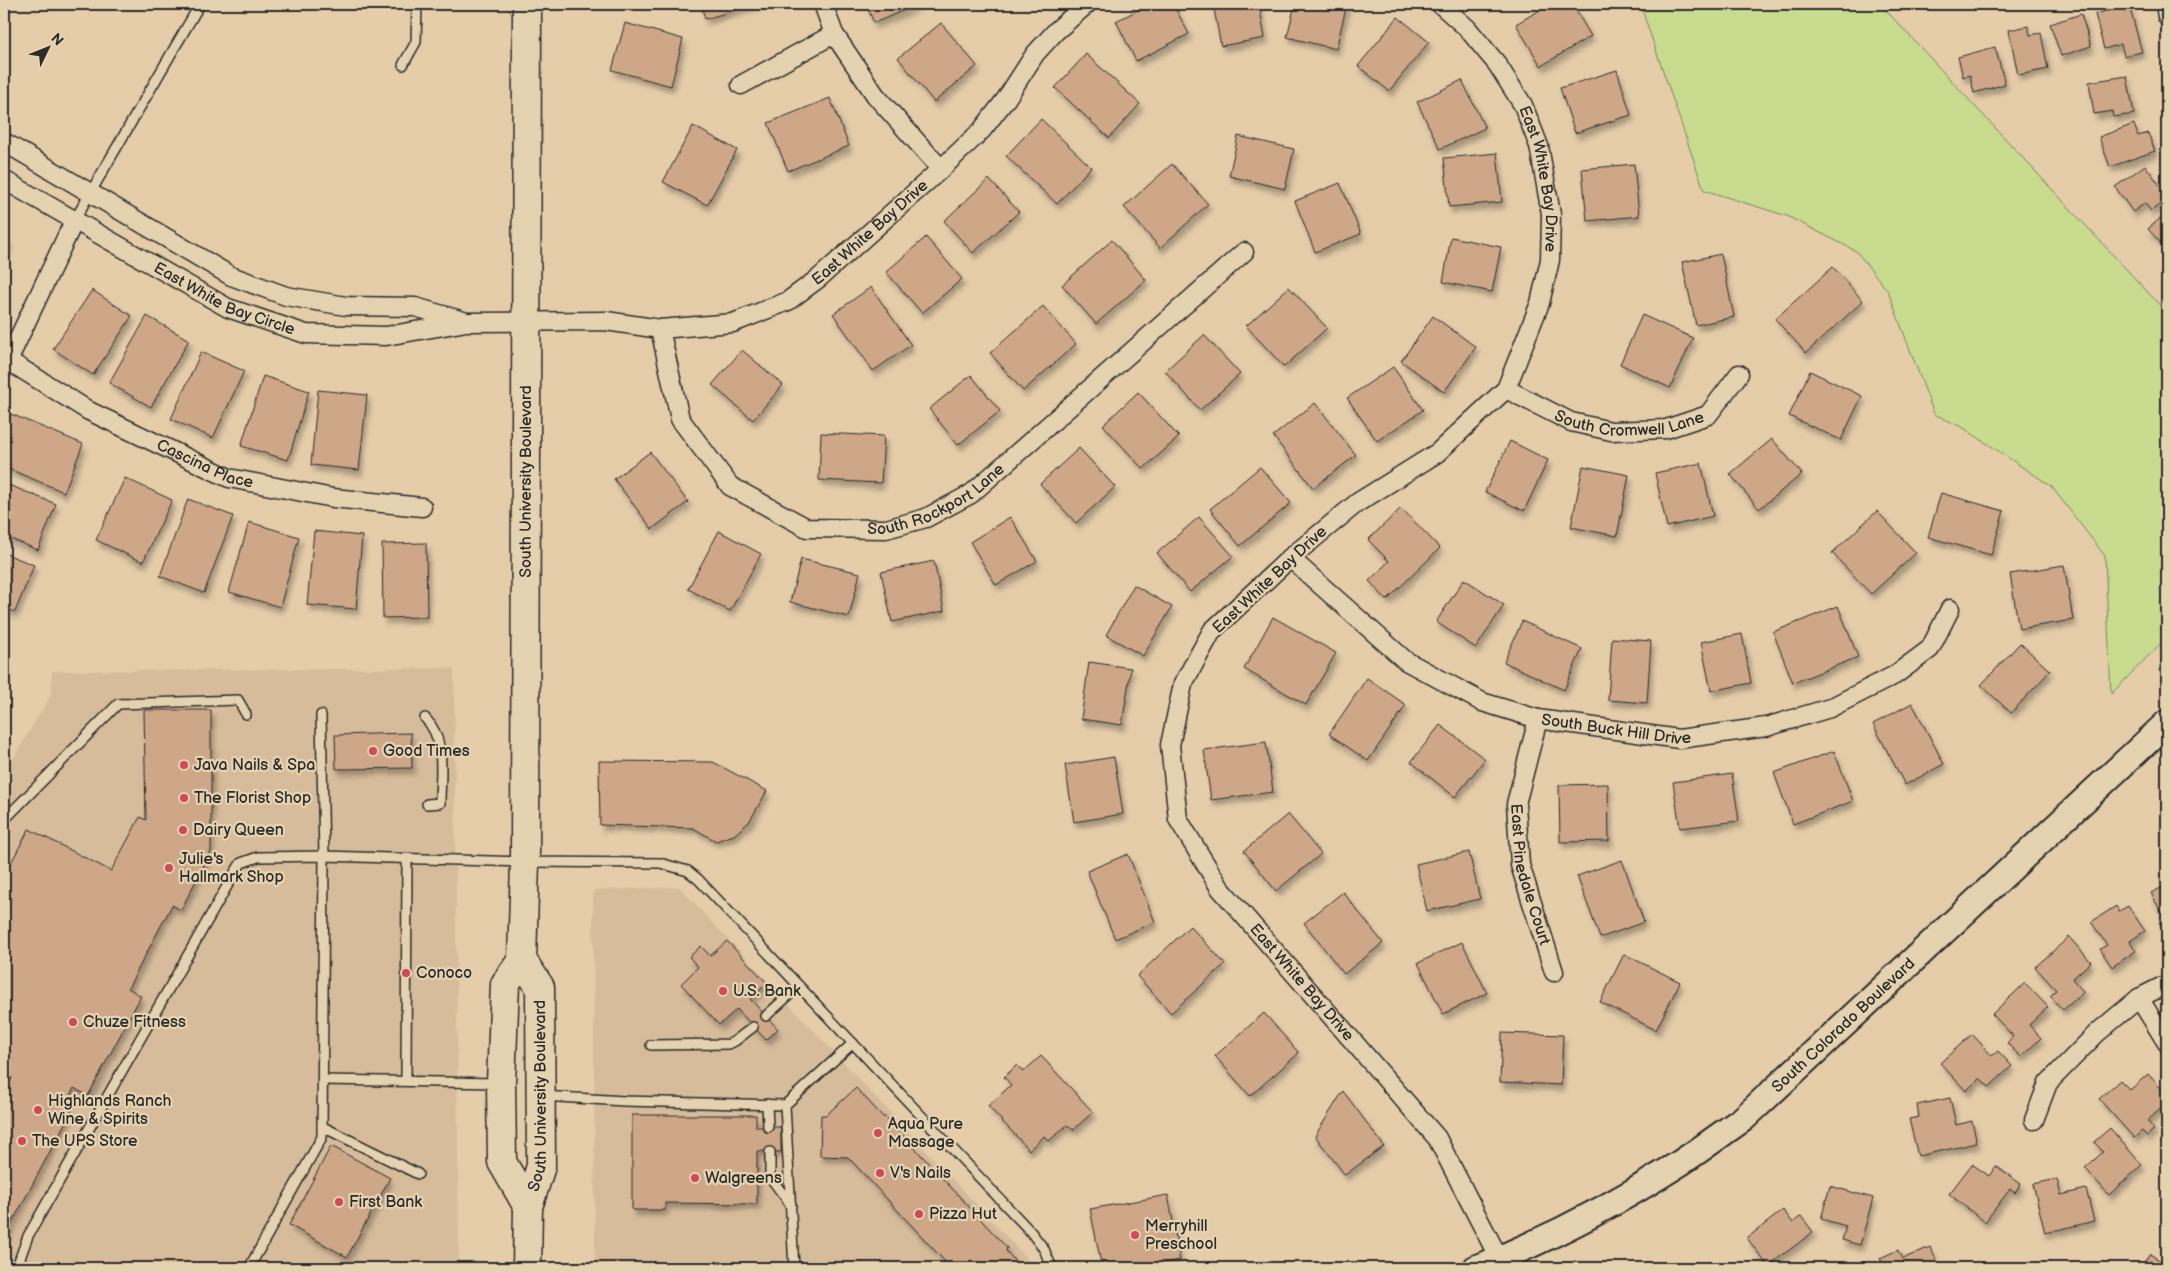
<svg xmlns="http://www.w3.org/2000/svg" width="2171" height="1272" font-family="'Balsamiq Sans',sans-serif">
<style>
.built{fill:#d7bc9b}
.green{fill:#c9db8f;stroke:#7a835d}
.building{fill:#cda787;stroke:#2b2b2b;filter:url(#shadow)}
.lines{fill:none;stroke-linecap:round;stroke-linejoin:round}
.lane-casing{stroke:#2b2b2b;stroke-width:12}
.street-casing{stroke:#2b2b2b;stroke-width:21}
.secondary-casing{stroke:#2b2b2b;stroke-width:29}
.primary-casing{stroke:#2b2b2b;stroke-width:31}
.lane{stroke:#e5d2b0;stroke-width:9}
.street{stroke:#e5d2b0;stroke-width:18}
.secondary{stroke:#e5d2b0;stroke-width:25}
.primary{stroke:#e5d2b0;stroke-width:28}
.poi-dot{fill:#d1495b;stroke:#e5d2b0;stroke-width:2}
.labels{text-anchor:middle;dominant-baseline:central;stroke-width:4.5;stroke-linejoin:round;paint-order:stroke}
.street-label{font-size:16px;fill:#2b2b2b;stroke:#e5d2b0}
.poi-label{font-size:16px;fill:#2b2b2b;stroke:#e5d2b0;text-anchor:start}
</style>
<defs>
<filter id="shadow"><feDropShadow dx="3" dy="5.5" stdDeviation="2.5" flood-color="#0004"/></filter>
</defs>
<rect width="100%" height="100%" fill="#e5cdaa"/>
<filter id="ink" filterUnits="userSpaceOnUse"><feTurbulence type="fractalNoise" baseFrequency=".02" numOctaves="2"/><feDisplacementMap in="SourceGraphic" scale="10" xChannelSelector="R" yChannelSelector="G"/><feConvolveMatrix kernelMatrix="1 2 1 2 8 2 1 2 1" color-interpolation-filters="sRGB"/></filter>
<g filter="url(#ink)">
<g class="built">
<polygon points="454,668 459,1268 4,1268 4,774 51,695 52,671"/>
<polygon points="679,887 1036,1268 595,1268 593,890"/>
</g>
<polygon class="green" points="1640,4 1880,4 2167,313 2167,637 2111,694 2105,556 2051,486 1962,427 1934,414 1888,291 1856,251 1787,216 1704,190"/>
<g class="building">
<polygon points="701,4 757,4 705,19"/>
<polygon points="866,4 919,4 874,23"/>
<polygon points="1150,4 1173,4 1189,34 1136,61 1116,21"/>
<polygon points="1213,4 1259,4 1265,38 1221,46"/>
<polygon points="1295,4 1347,4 1336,49 1287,37"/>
<polygon points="1550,4 1572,4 1591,36 1541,66 1516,24"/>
<polygon points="2129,5 2142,52 2124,56 2121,44 2104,49 2095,14"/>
<polygon points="2081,14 2091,46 2061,56 2050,24"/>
<polygon points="1398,17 1429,42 1389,91 1358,66"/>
<polygon points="625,23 683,39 671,86 612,70"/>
<polygon points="941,23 977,66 934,102 898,58"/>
<polygon points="2028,26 2030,35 2041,33 2048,69 2018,75 2009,30"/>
<polygon points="1995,47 2005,84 1974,93 1970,75 1963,77 1958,57"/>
<polygon points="1086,54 1140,104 1109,138 1055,88"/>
<polygon points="1617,70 1631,115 1575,133 1560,88"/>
<polygon points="2127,76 2134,114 2113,117 2112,111 2094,114 2089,82"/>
<polygon points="1462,80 1485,128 1440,149 1417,102"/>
<polygon points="830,98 849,146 788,171 768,123"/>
<polygon points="1041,119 1091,167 1057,204 1006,156"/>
<polygon points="2134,124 2138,136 2148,133 2155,151 2110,167 2099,137"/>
<polygon points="693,126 737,150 707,205 663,182"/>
<polygon points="1238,136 1294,149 1285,189 1229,176"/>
<polygon points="1497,153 1502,202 1449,207 1444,158"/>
<polygon points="1172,164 1208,204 1160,248 1124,207"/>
<polygon points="1634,164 1639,216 1587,221 1582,169"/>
<polygon points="2145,165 2167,195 2167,199 2151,211 2145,203 2133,212 2115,187"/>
<polygon points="989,179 1019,212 973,253 944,221"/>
<polygon points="1340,183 1361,234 1315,252 1295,201"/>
<polygon points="2167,212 2167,250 2148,229"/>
<polygon points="926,237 962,279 922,313 886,272"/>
<polygon points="1451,237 1501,247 1492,292 1443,282"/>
<polygon points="4,239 9,241 4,254"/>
<polygon points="1112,240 1146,280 1096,324 1062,285"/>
<polygon points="1721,254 1734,317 1696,325 1682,262"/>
<polygon points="1833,267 1863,301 1806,353 1775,319"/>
<polygon points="871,287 911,345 873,371 833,314"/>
<polygon points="1289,287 1327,328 1284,367 1246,326"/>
<polygon points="92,290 132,316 93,375 53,349"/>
<polygon points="1043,306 1076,344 1023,391 990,353"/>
<polygon points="1642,315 1693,338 1670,388 1620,364"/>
<polygon points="147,316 189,340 151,407 109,383"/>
<polygon points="1433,316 1476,347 1444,392 1401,361"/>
<polygon points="1204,335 1240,374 1200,410 1165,371"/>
<polygon points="742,350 783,385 753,420 712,385"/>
<polygon points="201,352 244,371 213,438 171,419"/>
<polygon points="1393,367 1423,410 1377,441 1347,398"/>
<polygon points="1810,371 1862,396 1841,440 1789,416"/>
<polygon points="971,375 1000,411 958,445 929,409"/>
<polygon points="263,376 309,391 288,460 241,446"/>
<polygon points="318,390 367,395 359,470 311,465"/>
<polygon points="1138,392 1179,437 1143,469 1103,425"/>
<polygon points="1315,403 1356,455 1313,488 1273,436"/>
<polygon points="11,414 83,444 64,492 4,467 4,431"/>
<polygon points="821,433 884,436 881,483 819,480"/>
<polygon points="1772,439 1802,474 1759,509 1730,474"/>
<polygon points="1510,441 1548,460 1524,511 1485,492"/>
<polygon points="1079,448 1115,487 1076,523 1040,484"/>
<polygon points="650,452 688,502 652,529 614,479"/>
<polygon points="1701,463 1713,516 1667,527 1655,473"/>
<polygon points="1583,466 1629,475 1617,536 1571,527"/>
<polygon points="1260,467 1291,503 1240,546 1210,509"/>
<polygon points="125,478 172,500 143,562 96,540"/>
<polygon points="4,483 56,504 38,550 4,536"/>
<polygon points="1941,493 2004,511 1991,555 1928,537"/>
<polygon points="188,499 233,516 204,593 160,576"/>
<polygon points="1401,508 1440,548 1387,600 1369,581 1389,561 1368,540"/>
<polygon points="1877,511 1916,553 1871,594 1832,553"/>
<polygon points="1010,517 1037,561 996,585 970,542"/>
<polygon points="1199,517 1233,556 1190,592 1157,553"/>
<polygon points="249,522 299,537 280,607 229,592"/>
<polygon points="314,531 362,536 356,609 307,605"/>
<polygon points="719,531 761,554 730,611 688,589"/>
<polygon points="426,543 427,617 383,618 382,544"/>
<polygon points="4,553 34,565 15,612 4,608"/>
<polygon points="801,559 860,573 849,617 790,602"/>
<polygon points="934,561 944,611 892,622 881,572"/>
<polygon points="2064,565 2073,620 2019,629 2010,574"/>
<polygon points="1464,579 1504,605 1476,648 1436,622"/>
<polygon points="1134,585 1172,607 1143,656 1106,635"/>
<polygon points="1838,606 1858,657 1793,683 1773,632"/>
<polygon points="1273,617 1336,653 1306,705 1244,669"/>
<polygon points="1522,621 1582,649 1564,690 1504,662"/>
<polygon points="1742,634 1751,683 1711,691 1701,642"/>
<polygon points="1612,638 1651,641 1647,703 1608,700"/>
<polygon points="2020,643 2050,671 2011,713 1981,685"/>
<polygon points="1089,662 1131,668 1122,725 1081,719"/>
<polygon points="1367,678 1406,705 1368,761 1329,734"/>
<polygon points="1912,703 1944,764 1905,785 1873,724"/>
<polygon points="144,710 211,710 211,851 181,910 172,905 128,988 141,996 88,1096 74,1088 65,1105 72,1110 4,1238 4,1093 12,1078 4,1073 4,876 29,829 111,871 140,817 146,820"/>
<polygon points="1440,725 1485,759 1455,797 1411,762"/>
<polygon points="411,733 412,768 336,769 335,735"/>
<polygon points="1266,742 1273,792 1211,800 1204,750"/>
<polygon points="1834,751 1853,801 1793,824 1774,773"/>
<polygon points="1114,757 1123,814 1074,822 1065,765"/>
<polygon points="599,761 713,762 767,791 749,822 734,835 716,841 693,828 600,825"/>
<polygon points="1732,774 1739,821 1680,828 1673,782"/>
<polygon points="1608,784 1609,841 1560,842 1559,785"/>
<polygon points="1288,814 1321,854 1276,891 1244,851"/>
<polygon points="1469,852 1480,899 1427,911 1416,864"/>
<polygon points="1128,854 1155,922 1115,939 1087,871"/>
<polygon points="1622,860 1644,922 1600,938 1577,876"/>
<polygon points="2167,885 2167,938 2159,922 2165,919 2151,893"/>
<polygon points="1343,892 1383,943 1344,974 1304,923"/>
<polygon points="2116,906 2119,911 2128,906 2145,931 2130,941 2136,951 2112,967 2100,949 2107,945 2091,922"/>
<polygon points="1190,926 1225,964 1171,1013 1137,976"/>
<polygon points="2069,937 2091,962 2072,979 2084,992 2063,1010 2050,996 2056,990 2035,967"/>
<polygon points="727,941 767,983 750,999 778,1029 766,1040 737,1009 719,1025 681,984 698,967 689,957 701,946 710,956"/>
<polygon points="1462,942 1487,993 1443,1014 1418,963"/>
<polygon points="1624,954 1680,982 1656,1030 1600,1002"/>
<polygon points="2025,983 2048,1007 2029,1025 2041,1038 2021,1057 2007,1043 2013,1036 1992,1014"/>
<polygon points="1264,1013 1299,1053 1250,1096 1215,1056"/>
<polygon points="1502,1033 1563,1035 1561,1085 1500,1082"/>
<polygon points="1972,1034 1992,1056 1998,1051 2012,1066 1989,1087 1980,1078 1966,1091 1940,1063"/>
<polygon points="1041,1056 1093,1112 1073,1130 1067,1125 1049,1141 1044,1136 1029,1150 988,1106 1011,1085 1004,1077 1017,1065 1023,1072"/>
<polygon points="2148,1074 2167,1095 2167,1103 2147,1121 2154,1129 2147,1136 2142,1131 2134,1138 2099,1099 2120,1080 2130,1090"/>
<polygon points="856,1088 883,1117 886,1117 1007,1248 1006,1251 1021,1268 951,1268 848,1157 820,1156 821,1115 826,1115"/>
<polygon points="1343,1091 1384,1146 1345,1175 1315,1136"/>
<polygon points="1950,1098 1956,1125 1972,1121 1977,1143 1918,1156 1909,1119 1919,1117 1917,1105"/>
<polygon points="632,1115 756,1115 756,1127 781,1127 781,1152 757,1151 757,1204 665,1203 665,1210 632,1210"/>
<polygon points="2110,1128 2142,1165 2109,1195 2085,1168 2103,1152 2094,1142"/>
<polygon points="331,1146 390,1178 347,1257 289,1225"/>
<polygon points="1972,1164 1989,1176 1996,1166 2021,1184 2015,1193 2010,1189 1985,1222 1949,1194"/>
<polygon points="2057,1179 2061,1195 2086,1189 2094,1221 2045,1233 2033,1184"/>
<polygon points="1830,1186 1873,1198 1860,1245 1842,1240 1846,1226 1821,1219"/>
<polygon points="1168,1195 1180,1260 1165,1263 1166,1268 1102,1268 1090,1209"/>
<polygon points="1783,1210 1793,1223 1801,1216 1813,1232 1768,1266 1747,1238"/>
<polygon points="1930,1247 1940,1268 1884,1268 1880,1258 1898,1250 1902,1259"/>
<polygon points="2150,1254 2167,1265 2167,1268 2140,1268"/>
<polygon points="2085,1263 2088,1268 2077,1268"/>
</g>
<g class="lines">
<defs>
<g id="lane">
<polyline points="403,65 416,42 417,4"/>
<polyline points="74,221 200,4"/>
<path d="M425,718c22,22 15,57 15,85l-13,1"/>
<polyline points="4,824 7,817 118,704 238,700 246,714"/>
<polyline points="766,1016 799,986"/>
<polyline points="651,1045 729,1044 735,1041 753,1027"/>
<polyline points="323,1080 499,1083"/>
<polyline points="406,1080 407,858"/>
<polyline points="542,1096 624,1101 785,1105 853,1043"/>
<polyline points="767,1104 768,1127"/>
<polyline points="785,1105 794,1268"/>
<polyline points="323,1127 418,1174"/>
<polyline points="770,1152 770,1177 791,1205"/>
<polyline points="19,1268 19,1261 28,1236 234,874 241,863 258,857 324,856 525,862 660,863 688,871 698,879 1030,1231 1044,1249 1052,1268"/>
<polyline points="249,1268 322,1137 324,856 321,715"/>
</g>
<g id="street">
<polyline points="823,4 834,34 876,96 941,169"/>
<path id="s1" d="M1440,4l27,24 30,36 26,41 16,41 12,68 -1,46 -10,43 -34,86 -69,64 -80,50 -67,55 -78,73 -29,53 -13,61 8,74 42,69 217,250 67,130"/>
<polyline points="2165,4 2167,17"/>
<polyline points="741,85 834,34"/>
<path id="s2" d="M4,142l227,134 55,20 60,10 69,1 52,15 139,-1 54,8 73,-6 55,-22 31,-23 122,-109 41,-39 24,-31 29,-45 21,-23 31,-27"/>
<path id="s3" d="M4,180l224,128 78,26 80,2 75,-13"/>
<path id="s4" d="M660,329l20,90 50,67 77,42 79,1 40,-11 45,-24 273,-242"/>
<path id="s5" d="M4,358l85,53 140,67 104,20 89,9"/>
<polyline points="4,369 74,221"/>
<path id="s6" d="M1506,389l65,33 40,9 55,-2 42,-14 31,-41"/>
<path id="s7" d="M1290,558l116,103 76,41 56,17 141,20 87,-12 64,-19 65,-33 35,-26 20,-40"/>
<path id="s8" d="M1538,719l-22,85 4,61 34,107"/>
<polyline points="2139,998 2167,1043"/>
<polyline points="2034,1120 2048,1083 2097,1033 2139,998 2167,984"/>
</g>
<g id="secondary">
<path id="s9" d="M1476,1268c69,-27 138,-63 201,-103 22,-14 44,-31 66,-46l424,-396"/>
</g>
<g id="primary">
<polyline points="522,960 505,984 501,1083 502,1162 528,1207"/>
<path id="s10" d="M527,1268l1,-61 13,-41 -1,-179 -18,-27 3,-98 2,-858"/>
</g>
</defs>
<use href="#lane" class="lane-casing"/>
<use href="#street" class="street-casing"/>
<use href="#secondary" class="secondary-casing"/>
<use href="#primary" class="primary-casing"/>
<use href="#lane" class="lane"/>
<use href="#street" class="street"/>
<use href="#secondary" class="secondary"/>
<use href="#primary" class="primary"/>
</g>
</g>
<g class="poi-dot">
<circle cx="373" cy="751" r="5"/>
<circle cx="184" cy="765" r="5"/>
<circle cx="184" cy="798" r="5"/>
<circle cx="183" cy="830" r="5"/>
<circle cx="169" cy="868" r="5"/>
<circle cx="406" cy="973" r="5"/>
<circle cx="723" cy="991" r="5"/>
<circle cx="73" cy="1022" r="5"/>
<circle cx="38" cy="1110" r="5"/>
<circle cx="878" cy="1133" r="5"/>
<circle cx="22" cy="1141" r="5"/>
<circle cx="880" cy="1173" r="5"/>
<circle cx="695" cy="1178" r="5"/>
<circle cx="339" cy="1202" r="5"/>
<circle cx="919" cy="1214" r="5"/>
<circle cx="1135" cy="1235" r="5"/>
</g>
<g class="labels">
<g class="street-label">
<text stroke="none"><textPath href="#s1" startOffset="208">East White Bay Drive</textPath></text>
<text stroke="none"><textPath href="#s2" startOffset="939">East White Bay Drive</textPath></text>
<text stroke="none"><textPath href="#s3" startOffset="251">East White Bay Circle</textPath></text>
<text stroke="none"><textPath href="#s6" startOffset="132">South Cromwell Lane</textPath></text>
<text stroke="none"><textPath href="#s5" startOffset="228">Cascina Place</textPath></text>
<text stroke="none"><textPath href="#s10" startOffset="794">South University Boulevard</textPath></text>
<text stroke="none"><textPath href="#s4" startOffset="400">South Rockport Lane</textPath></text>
<text transform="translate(1270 580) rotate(-43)">East White Bay Drive</text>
<text stroke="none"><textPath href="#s7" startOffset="379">South Buck Hill Drive</textPath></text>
<text stroke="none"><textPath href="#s8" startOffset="160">East Pinedale Court</textPath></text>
<text stroke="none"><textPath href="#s1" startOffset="1212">East White Bay Drive</textPath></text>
<text stroke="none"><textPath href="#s9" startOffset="444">South Colorado Boulevard</textPath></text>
<text stroke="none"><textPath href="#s10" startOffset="174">South University Boulevard</textPath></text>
</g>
<g class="poi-label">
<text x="383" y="751">Good Times</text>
<text x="194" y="765">Java Nails &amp; Spa</text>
<text x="194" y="798">The Florist Shop</text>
<text x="193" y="830">Dairy Queen</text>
<text x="179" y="859">Julie's<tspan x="179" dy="18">Hallmark Shop</tspan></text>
<text x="416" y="973">Conoco</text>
<text x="733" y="991">U.S. Bank</text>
<text x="83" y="1022">Chuze Fitness</text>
<text x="48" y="1101">Highlands Ranch<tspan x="48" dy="18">Wine &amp; Spirits</tspan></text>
<text x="888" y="1124">Aqua Pure<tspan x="888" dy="18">Massage</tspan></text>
<text x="32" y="1141">The UPS Store</text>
<text x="890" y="1173">V's Nails</text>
<text x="705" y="1178">Walgreens</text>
<text x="349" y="1202">First Bank</text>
<text x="929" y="1214">Pizza Hut</text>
<text x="1145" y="1226">Merryhill<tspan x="1145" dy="18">Preschool</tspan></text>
</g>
</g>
<rect width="2171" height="1272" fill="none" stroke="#e5d2b0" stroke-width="20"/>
<rect x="10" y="10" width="2151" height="1252" fill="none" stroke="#2b2b2b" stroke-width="2" filter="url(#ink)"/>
<g transform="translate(48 48) rotate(47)" stroke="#e5d2b0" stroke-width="4" paint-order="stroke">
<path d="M0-4L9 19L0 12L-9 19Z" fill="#2b2b2b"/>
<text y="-8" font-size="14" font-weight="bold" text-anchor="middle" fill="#2b2b2b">N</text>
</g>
</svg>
